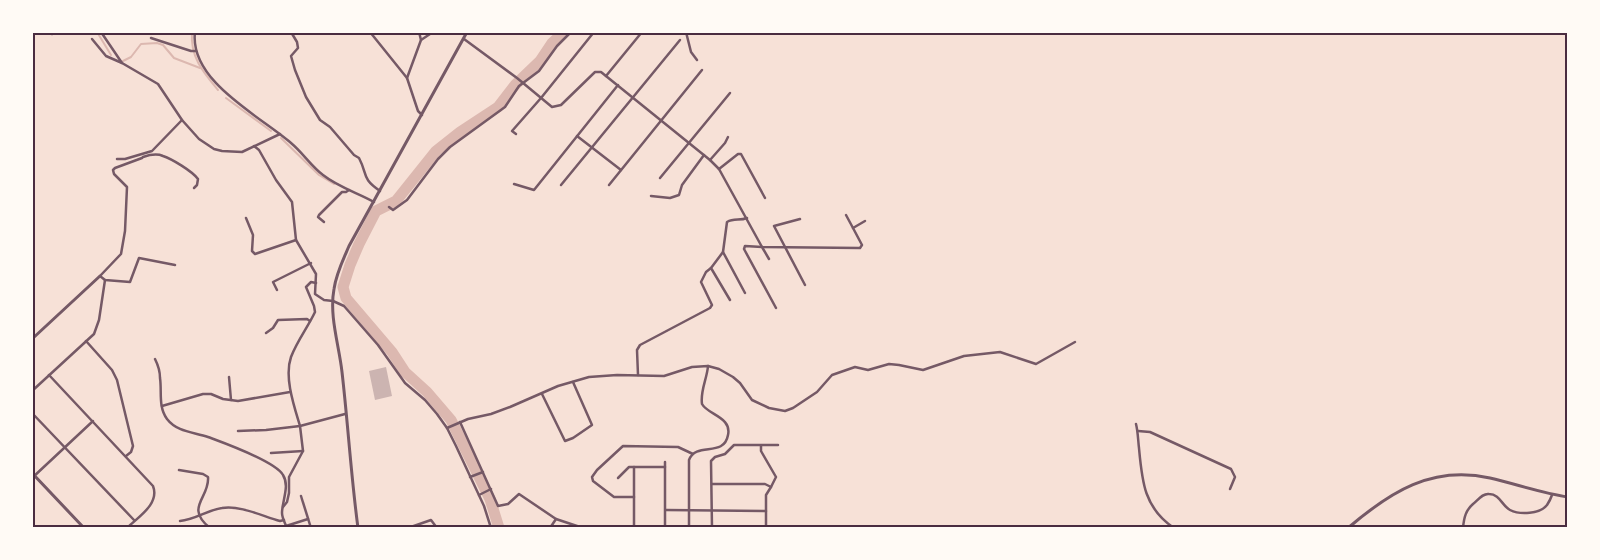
<svg xmlns="http://www.w3.org/2000/svg" width="1600" height="560" font-family="'DejaVu Sans',sans-serif">
<style>
.lines{fill:none;stroke-linecap:round;stroke-linejoin:round}
.stream{stroke:#dcb8b0;stroke-width:2}
.river{stroke:#dcb8b0;stroke-width:11}
.building{fill:#ccb4b1}
.minor{stroke:#755966;stroke-width:2.5}
.tertiary{stroke:#755966;stroke-width:3}
.neatline{fill:none;stroke:#4a2c40;stroke-width:2}
</style>
<rect width="100%" height="100%" fill="#f7e1d7"/>
<g class="lines">
<g class="stream">
<polyline points="97,32 111,55"/>
<path d="M192,32c-2,25 11,40 26,58"/>
<polyline points="123,61 131,57 141,44 157,43 163,45 174,58 200,68"/>
<polyline points="226,98 271,131"/>
<polyline points="281,138 319,175 334,184"/>
</g>
<polyline class="river" points="499,528 490,499 451,420 427,392 405,372 392,352 346,298 343,287 350,265 359,244 376,211 396,201 436,151 460,132 498,107 515,85 540,61 552,43 564,32"/>
</g>
<polygon class="building" points="386,367 392,396 375,400 369,371"/>
<g class="lines">
<g class="minor">
<polyline points="101,32 122,63 158,84 182,120 199,139 214,149 222,151 242,152 280,134"/>
<path d="M195,32c-6,49 65,84 96,111 12,10 20,23 32,32 15,12 35,18 51,27"/>
<path d="M291,32l6,10 1,6 -7,8 4,14 11,27 14,23 10,7 24,28 5,3c9,17 2,20 21,33"/>
<polyline points="370,32 407,78 418,111 422,115"/>
<polyline points="686,32 691,52 697,60"/>
<polyline points="52,34 54,32"/>
<polyline points="151,38 191,51 196,51"/>
<polyline points="92,39 106,56 122,63"/>
<polyline points="464,39 517,78 552,107 561,105 595,72 601,72 710,160 719,169 762,247 860,248 862,245 853,228"/>
<polyline points="421,40 433,32"/>
<polyline points="606,76 642,32"/>
<polyline points="407,78 421,40 419,32"/>
<polyline points="516,134 512,131 541,98 594,32"/>
<polyline points="577,136 621,170"/>
<polyline points="254,146 259,150 276,180 292,202 296,240 316,274 315,294 324,300 333,301 344,306 378,345 405,383 425,400 437,414 447,428 456,446 484,506 491,528"/>
<path d="M143,157c6,-2 13,-4 20,-1 9,3 29,15 35,23l-1,6 -3,3"/>
<polyline points="142,158 115,168 113,170 114,174 127,187 125,231 121,254 100,276 105,280 130,282 139,258 175,265"/>
<polyline points="117,159 125,159 152,151 182,120"/>
<polyline points="710,160 725,143 728,137"/>
<polyline points="719,169 738,154 741,154 765,198"/>
<polyline points="660,178 730,93"/>
<polyline points="514,184 534,190 618,85"/>
<polyline points="561,185 680,40"/>
<polyline points="609,185 702,70"/>
<polyline points="651,196 670,198 679,195 682,185 704,155"/>
<polyline points="389,207 393,210 407,200 438,159 450,147 505,107 519,86 539,71 557,46 571,32"/>
<polyline points="846,215 853,228 865,221"/>
<polyline points="246,218 253,235 252,251 255,254 296,240"/>
<polyline points="800,219 774,226 805,285"/>
<polyline points="324,222 318,217 319,215 342,192 346,192 349,190"/>
<polyline points="723,252 745,293"/>
<polyline points="769,259 762,247 745,246 744,249 776,308"/>
<polyline points="277,290 273,282 311,263"/>
<path d="M730,300l-19,-32 12,-16 4,-30c7,-4 13,-1 20,-4"/>
<polyline points="266,333 273,328 278,320 307,319 310,321"/>
<polyline points="86,341 112,370 117,380 133,446 131,452 126,456"/>
<path d="M155,359c3,6 5,12 5,19 2,13 -2,29 7,41 10,13 26,13 41,18 16,6 67,24 75,38 7,11 -1,26 -1,38 0,5 3,10 5,15"/>
<path d="M49,375l104,111c7,18 -15,31 -26,42"/>
<polyline points="638,375 637,350 640,345 710,308 712,305 701,282 706,272 711,268"/>
<polyline points="229,377 231,400"/>
<polyline points="32,391 94,334 99,320 105,280"/>
<polyline points="542,394 565,441 573,438 592,425 573,382"/>
<polyline points="162,406 203,394 211,394 223,399 238,401 290,392"/>
<polyline points="32,413 134,520"/>
<polyline points="460,422 498,506 508,504 519,494 556,519 583,528"/>
<path d="M1136,424c2,8 2,16 3,24 3,33 5,60 35,80"/>
<polyline points="447,428 468,419 491,414 510,407 558,386 589,377 617,375 664,376 692,367 708,366 719,369 733,377 740,383 752,400 769,408 785,411 793,408 817,392 832,375 855,367 868,370 889,364 899,365 923,370 964,356 1000,352 1036,364 1075,342"/>
<path d="M238,431l28,-1 34,-4c-6,-20 -16,-49 -9,-69 6,-16 17,-30 24,-45l-1,-6 -8,-19 5,-5 5,1"/>
<polyline points="1138,431 1150,432 1231,469 1235,477 1230,489"/>
<polyline points="271,453 303,451"/>
<polyline points="665,462 665,528"/>
<polyline points="634,467 634,497 614,497 593,481 592,477 597,470 623,446 678,447 693,454"/>
<path d="M179,470l24,4 5,3c2,21 -24,30 2,51"/>
<polyline points="470,477 483,472"/>
<polyline points="32,478 93,421"/>
<polyline points="618,478 629,467 665,467"/>
<polyline points="712,484 765,484 771,487 776,477 761,451 761,446"/>
<polyline points="479,495 491,489"/>
<polyline points="301,496 311,528"/>
<polyline points="634,497 634,528"/>
<polyline points="283,507 287,502 289,493 289,477 303,451 300,426 345,414"/>
<polyline points="666,510 766,511 766,528"/>
<polyline points="766,511 766,495 771,487"/>
<path d="M180,521c15,-1 27,-11 42,-13 18,-3 40,8 58,13l4,-1"/>
<polyline points="286,526 308,519"/>
<polyline points="408,528 431,520 437,528"/>
<polyline points="550,528 556,519"/>
<path d="M689,528v-68c7,-19 35,-2 39,-25 4,-18 -20,-20 -26,-31 -2,-13 5,-25 6,-38"/>
<polyline points="712,528 711,461 715,457 725,454 734,445 778,445"/>
<path d="M1463,528c1,-11 3,-18 10,-24 5,-4 10,-11 16,-10 11,0 13,12 21,16 10,5 30,4 37,-5 2,-3 4,-7 5,-10"/>
</g>
<g class="tertiary">
<polyline points="32,339 100,276"/>
<polyline points="32,473 84,528"/>
<path d="M358,528c-7,-52 -10,-104 -16,-156 -3,-27 -13,-56 -8,-83 2,-15 9,-29 15,-43l118,-214"/>
<path d="M1348,528c42,-36 84,-63 142,-50 26,6 51,15 78,19"/>
</g>
</g>
<rect width="1600" height="560" fill="none" stroke="#fffaf5" stroke-width="68"/>
<rect x="34" y="34" width="1532" height="492" class="neatline"/>
</svg>
